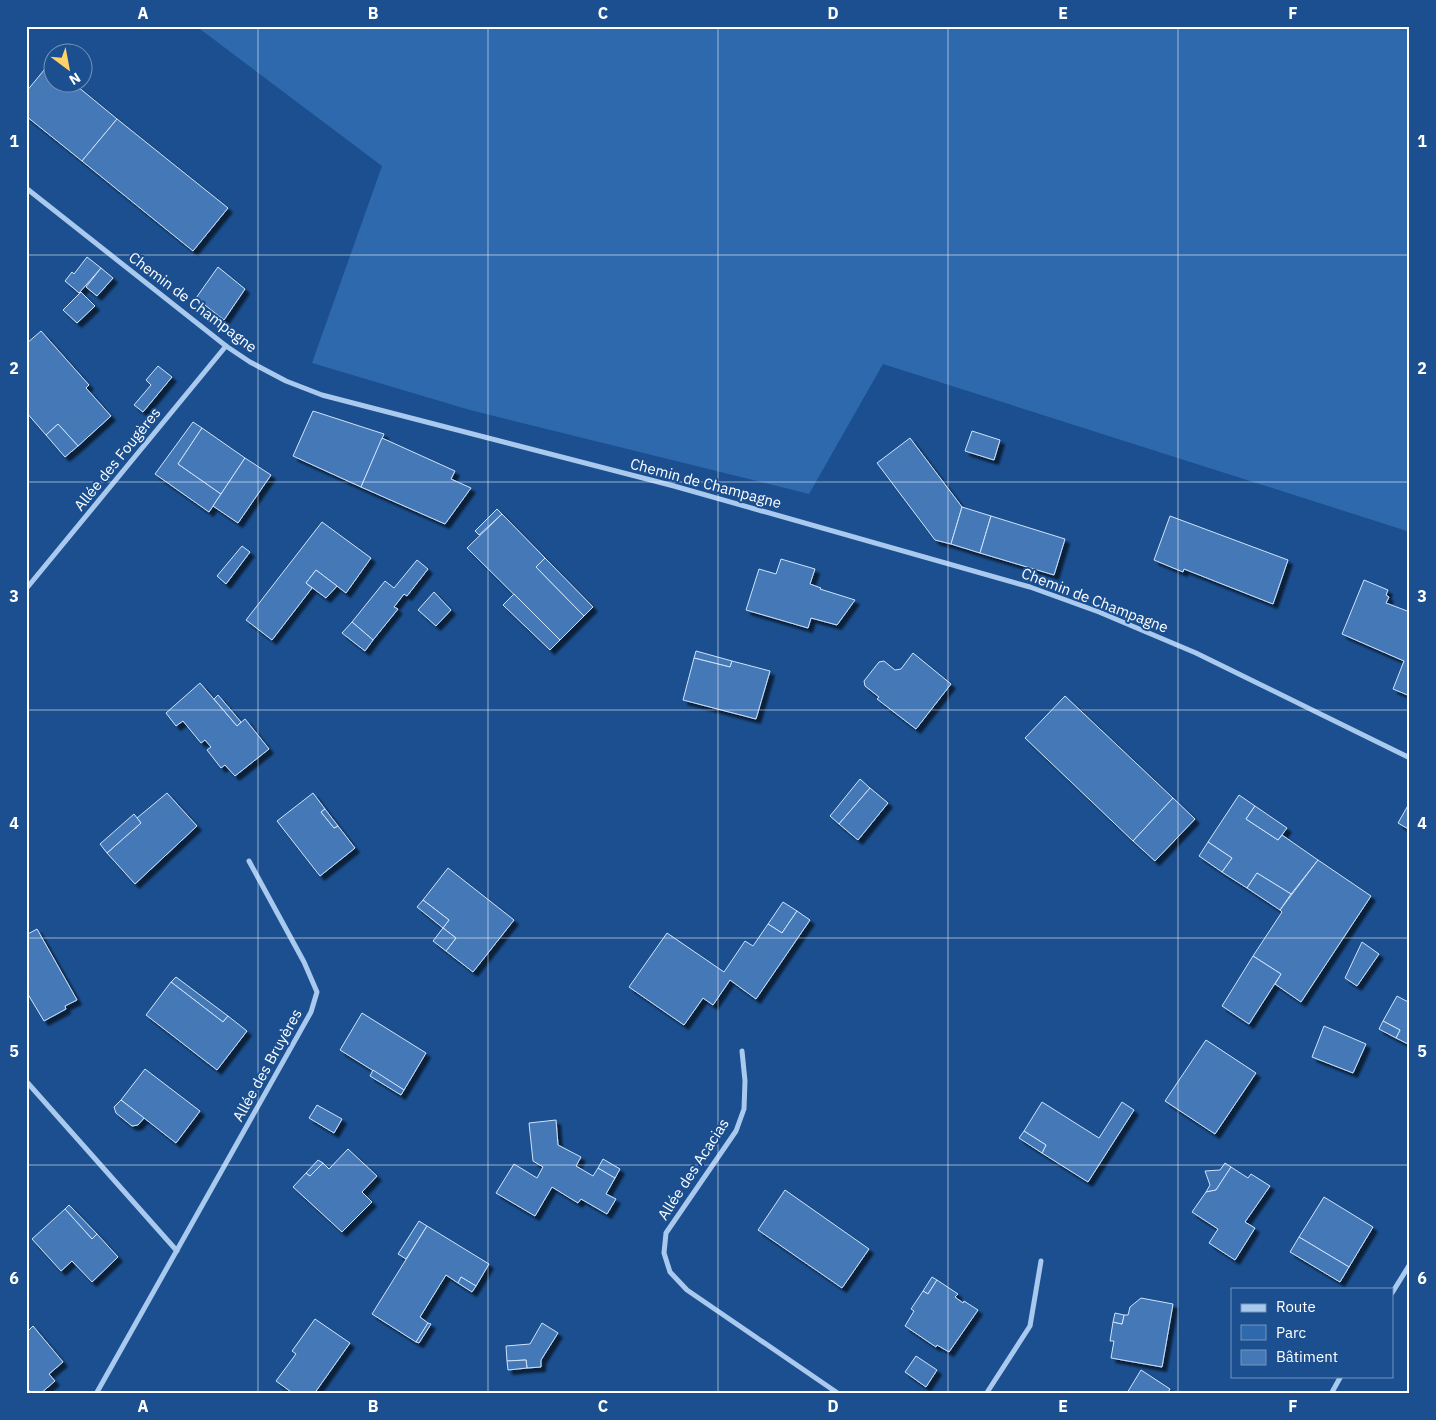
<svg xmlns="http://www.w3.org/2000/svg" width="1436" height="1420" font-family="'IBM Plex Sans',sans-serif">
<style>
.green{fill:#2e69ad}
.building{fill:#4478b7;stroke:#cfe3fa;filter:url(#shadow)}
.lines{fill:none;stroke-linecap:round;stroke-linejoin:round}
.street{stroke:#a9c9ee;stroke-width:5}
.grid{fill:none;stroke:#fff;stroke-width:1;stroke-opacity:0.55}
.labels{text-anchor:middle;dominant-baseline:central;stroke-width:4;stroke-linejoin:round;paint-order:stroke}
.street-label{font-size:15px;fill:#fff;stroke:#1b4f8f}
.neatline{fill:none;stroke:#fff;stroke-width:2}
.grid-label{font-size:16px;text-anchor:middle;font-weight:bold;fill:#fff}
</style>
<defs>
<filter id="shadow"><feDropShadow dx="4.5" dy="4.5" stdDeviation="1" flood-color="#0009"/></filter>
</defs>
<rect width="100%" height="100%" fill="#1b4f8f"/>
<polygon class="green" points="196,26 1410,26 1410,532 883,364 809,494 470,410 312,363 382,166"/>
<g class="building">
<polygon points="49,64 52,67 52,82 72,82 117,119 82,161 26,116 26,92"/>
<polygon points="117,119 228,208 193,251 82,161"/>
<polygon points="87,257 101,268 79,293 65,281 72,272 74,274"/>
<polygon points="218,267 245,289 224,320 196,298"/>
<polygon points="101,268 113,278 97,296 86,287"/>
<polygon points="81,292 95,306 77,323 63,310"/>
<polygon points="41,331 89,385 86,388 111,416 78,446 58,424 46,435 26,412 26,344"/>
<polygon points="158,366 172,377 143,412 134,405 151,385 146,380"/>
<polygon points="313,411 384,434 361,487 293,456"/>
<polygon points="193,422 202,428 178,464 221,494 209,512 155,474"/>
<polygon points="58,424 78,446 65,457 46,435"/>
<polygon points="202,428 245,458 221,494 178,464"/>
<polygon points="972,431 1000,440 994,460 965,451"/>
<polygon points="382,438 455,471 451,479 471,488 445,524 361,487"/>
<polygon points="910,438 962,507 951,544 935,540 877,463"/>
<polygon points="245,458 271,475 238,523 213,506"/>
<polygon points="962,507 991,516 980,553 951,544"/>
<polygon points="497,509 502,514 479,535 475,531"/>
<polygon points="502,514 545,558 536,567 584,616 560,640 467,548"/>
<polygon points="991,516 1065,539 1054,575 980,553"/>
<polygon points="1170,516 1288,560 1273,604 1184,569 1183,572 1154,560"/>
<polygon points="322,522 371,558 346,593 316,570 306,583 312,588 272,640 246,620"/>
<polygon points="242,546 250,552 226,584 217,576"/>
<polygon points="545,558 593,607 584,616 536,567"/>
<polygon points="781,559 815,569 810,584 821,588 820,589 855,600 837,625 811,618 808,628 746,610 759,569 776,574"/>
<polygon points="417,560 428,569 407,596 404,594 394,607 398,609 373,640 352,622 385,581 394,588"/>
<polygon points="316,570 337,586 326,598 306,583"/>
<polygon points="1364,580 1388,590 1386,595 1389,597 1386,603 1410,612 1410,696 1393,689 1404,661 1342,634"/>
<polygon points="434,592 451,610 436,626 418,610"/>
<polygon points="514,594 560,640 550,650 503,605"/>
<polygon points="352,622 373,640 365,651 342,633"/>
<polygon points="696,651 732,661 730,667 694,658"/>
<polygon points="913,653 951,684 916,729 877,699 879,697 865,686 864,681 879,662 884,661 895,670 901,669"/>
<polygon points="694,658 730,667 732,661 770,671 756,719 683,700"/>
<polygon points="200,683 237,726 245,719 269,749 235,776 225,765 221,768 207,750 211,747 205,740 201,743 183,721 176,726 166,713"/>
<polygon points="218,695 241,722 237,726 214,699"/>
<polygon points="1065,696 1173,798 1133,841 1025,738"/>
<polygon points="860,779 870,788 839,824 830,816"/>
<polygon points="870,788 888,803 858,840 839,824"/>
<polygon points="167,793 197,826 135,884 107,853 141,823 137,818"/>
<polygon points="313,793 325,809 321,812 334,828 338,826 355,848 320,876 277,821"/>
<polygon points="1239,795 1255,806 1246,819 1278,840 1282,835 1318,860 1291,894 1257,873 1247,888 1222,872 1232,858 1208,842"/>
<polygon points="1173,798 1195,819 1155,861 1133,841"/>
<polygon points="1410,802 1410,830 1398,823"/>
<polygon points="1255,806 1287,828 1278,840 1246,819"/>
<polygon points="325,809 338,826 334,828 321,812"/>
<polygon points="134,814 141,823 107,853 100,844"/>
<polygon points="1208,842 1232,858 1222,872 1199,856"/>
<polygon points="1318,860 1371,896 1301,1002 1275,984 1281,974 1253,956 1282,912 1280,910"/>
<polygon points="448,868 514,920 473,972 446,951 456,938 443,928 449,920 423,900"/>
<polygon points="1257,873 1291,894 1280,910 1247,888"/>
<polygon points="423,900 449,920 443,928 417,907"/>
<polygon points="783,902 797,911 782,933 768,924"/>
<polygon points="797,911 810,920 756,999 730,980 713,1005 703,998 684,1025 629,987 667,933 724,972 745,941 753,946 768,924 782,933"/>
<polygon points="443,928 456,938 446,951 433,941"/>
<polygon points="37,929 77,1000 65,1006 66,1009 44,1021 26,991 26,984 29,983 26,979 26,935"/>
<polygon points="1362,942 1379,954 1357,986 1345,978"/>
<polygon points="1253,956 1281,974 1249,1024 1222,1006"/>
<polygon points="176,977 228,1016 223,1022 171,982"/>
<polygon points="171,982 223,1022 228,1016 247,1031 217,1070 146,1015"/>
<polygon points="1397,996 1410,1003 1410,1045 1396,1038 1400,1030 1383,1021"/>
<polygon points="362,1013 426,1053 404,1090 340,1050"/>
<polygon points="1383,1021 1400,1030 1396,1038 1379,1029"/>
<polygon points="1324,1026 1366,1044 1353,1073 1312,1057"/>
<polygon points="1206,1040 1256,1073 1215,1134 1165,1101"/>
<polygon points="145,1069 200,1111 176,1143 121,1100"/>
<polygon points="373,1070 404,1090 401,1095 370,1076"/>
<polygon points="121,1100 144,1118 138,1125 132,1126 116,1113 114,1107"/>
<polygon points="1042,1102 1099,1138 1122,1102 1134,1110 1088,1182 1042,1153 1046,1145 1024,1131"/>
<polygon points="317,1105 342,1119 334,1133 309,1118"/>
<polygon points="556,1120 558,1145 581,1157 576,1166 593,1176 598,1168 615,1178 606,1194 616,1199 607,1214 581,1199 578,1203 552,1187 535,1216 496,1193 514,1164 537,1178 543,1167 533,1161 529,1123"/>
<polygon points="1024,1131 1046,1145 1042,1153 1019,1138"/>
<polygon points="348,1149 377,1176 362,1192 372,1202 342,1232 293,1187 306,1173 310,1176 323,1163 329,1169"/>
<polygon points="603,1159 620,1169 615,1178 598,1168"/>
<polygon points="318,1160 323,1163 310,1176 306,1173"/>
<polygon points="1225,1163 1231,1167 1216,1190 1206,1192 1210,1185 1205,1171 1220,1170"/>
<polygon points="1231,1167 1248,1178 1251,1174 1270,1186 1245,1222 1255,1228 1235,1260 1209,1243 1218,1229 1192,1212 1206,1192 1216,1190"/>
<polygon points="785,1190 869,1249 842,1288 758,1230"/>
<polygon points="1324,1197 1373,1227 1349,1267 1299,1237"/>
<polygon points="69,1205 97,1234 92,1239 65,1209"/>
<polygon points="65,1209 92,1239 97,1234 118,1257 92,1282 72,1261 61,1271 32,1239"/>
<polygon points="419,1221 427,1226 406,1259 398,1254"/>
<polygon points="427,1226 489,1264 476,1286 461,1277 458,1283 446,1275 420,1317 428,1323 416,1342 372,1314"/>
<polygon points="1299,1237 1349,1267 1340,1282 1290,1252"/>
<polygon points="461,1277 476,1286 472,1292 458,1283"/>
<polygon points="932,1277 937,1280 928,1294 923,1291"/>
<polygon points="937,1280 958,1294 955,1297 963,1303 964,1301 978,1310 949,1352 937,1345 936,1347 905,1326 914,1311 911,1309 923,1291 928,1294"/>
<polygon points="1141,1298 1173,1304 1162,1367 1111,1358 1114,1341 1110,1341 1113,1322 1122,1324 1124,1315 1128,1315 1130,1307"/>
<polygon points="1115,1313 1124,1315 1122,1324 1113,1322"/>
<polygon points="315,1319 350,1343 314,1394 294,1394 276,1381 296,1354 292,1351"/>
<polygon points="428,1323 431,1324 419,1343 416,1342"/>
<polygon points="542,1323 558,1333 541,1360 541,1367 527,1368 526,1360 507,1361 506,1346 530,1344"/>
<polygon points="33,1326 63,1362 49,1374 55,1381 40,1394 32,1394 26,1387 26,1329 28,1331"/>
<polygon points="916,1356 937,1370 926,1387 905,1372"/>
<polygon points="526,1360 527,1368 508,1370 507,1361"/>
<polygon points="1141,1370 1170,1389 1167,1394 1127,1393"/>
</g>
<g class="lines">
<g class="street">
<polyline points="26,188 226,346 250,362 286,381 322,395 674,486 1030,587 1099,612 1196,653 1410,758"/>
<polyline points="26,589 226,346"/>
<polyline points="742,1051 745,1081 744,1109 736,1131 666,1233 664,1253 670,1272 687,1290 839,1394"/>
<polyline points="26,1081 177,1251"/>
<polyline points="1392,1293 1410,1264"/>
<polyline points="96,1394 311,1012 317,992 304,962 249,861"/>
<polyline points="986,1394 1030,1326 1041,1261"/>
<polyline points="1331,1394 1341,1376"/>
</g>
</g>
<path class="grid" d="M258,26v1368M488,26v1368M718,26v1368M948,26v1368M1178,26v1368M26,255h1384M26,482h1384M26,710h1384M26,938h1384M26,1165h1384"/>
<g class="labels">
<g class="street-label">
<text transform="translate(193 302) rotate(37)">Chemin de Champagne</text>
<text transform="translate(117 459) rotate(-51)">Allée des Fougères</text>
<text transform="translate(706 483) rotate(15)">Chemin de Champagne</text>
<text transform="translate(1095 600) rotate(21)">Chemin de Champagne</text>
<text transform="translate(267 1065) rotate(-61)">Allée des Bruyères</text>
<text transform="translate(693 1169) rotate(-57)">Allée des Acacias</text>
</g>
</g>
<rect width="1436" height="1420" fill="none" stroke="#1b4f8f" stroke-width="55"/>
<rect x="1231" y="1288" width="162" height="90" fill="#1b4f8f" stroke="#7695bc"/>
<rect x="1241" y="1304" width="25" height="8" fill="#a9c9ee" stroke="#7695bc"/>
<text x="1276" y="1312" font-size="15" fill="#ffffff">Route</text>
<rect x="1241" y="1325" width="25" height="15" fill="#2e69ad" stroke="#7695bc"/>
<text x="1276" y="1338" font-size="15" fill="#ffffff">Parc</text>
<rect x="1241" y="1350" width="25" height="15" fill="#4478b7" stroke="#7695bc"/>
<text x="1276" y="1362" font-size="15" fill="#ffffff">Bâtiment</text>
<g transform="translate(68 68) rotate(148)"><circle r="24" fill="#1b4f8f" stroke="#7695bc"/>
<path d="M0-4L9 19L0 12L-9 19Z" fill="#ffd166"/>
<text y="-8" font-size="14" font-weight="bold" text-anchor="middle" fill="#ffffff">N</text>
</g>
<rect x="28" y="28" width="1380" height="1364" class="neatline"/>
<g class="grid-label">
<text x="143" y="19">A</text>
<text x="373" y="19">B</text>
<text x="603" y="19">C</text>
<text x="833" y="19">D</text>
<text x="1063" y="19">E</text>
<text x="1293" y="19">F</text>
<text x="14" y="147">1</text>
<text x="1422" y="147">1</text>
<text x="14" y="374">2</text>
<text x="1422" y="374">2</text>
<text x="14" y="602">3</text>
<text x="1422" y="602">3</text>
<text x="14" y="829">4</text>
<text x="1422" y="829">4</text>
<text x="14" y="1057">5</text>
<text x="1422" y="1057">5</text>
<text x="14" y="1284">6</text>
<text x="1422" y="1284">6</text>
<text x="143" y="1412">A</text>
<text x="373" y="1412">B</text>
<text x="603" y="1412">C</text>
<text x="833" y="1412">D</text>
<text x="1063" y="1412">E</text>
<text x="1293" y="1412">F</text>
</g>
</svg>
